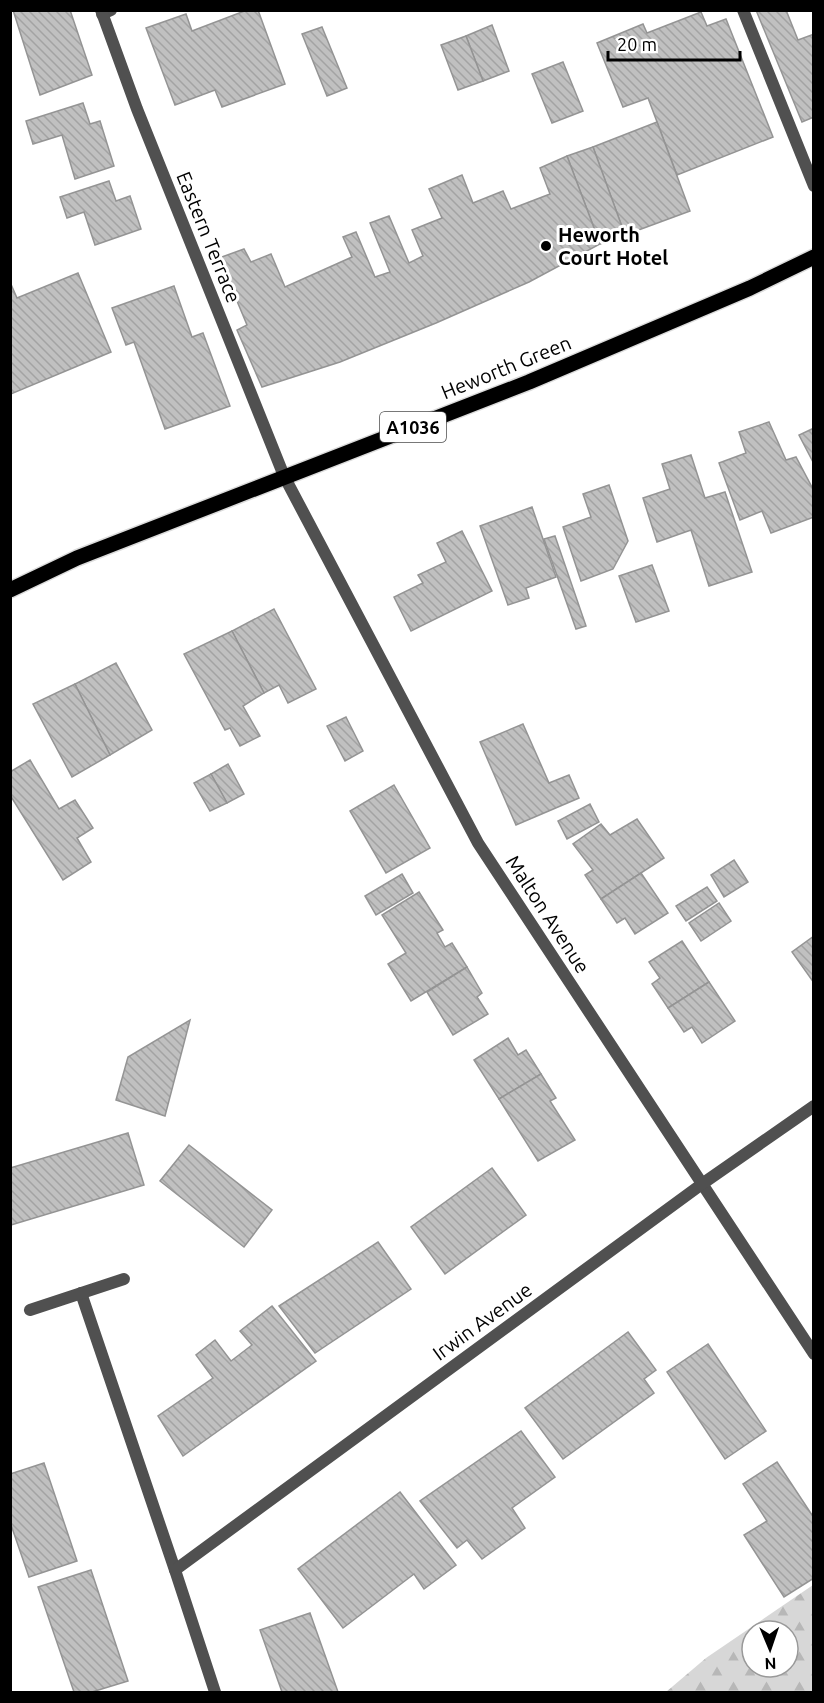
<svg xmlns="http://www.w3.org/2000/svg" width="824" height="1703" font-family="Ubuntu,sans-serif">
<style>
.forest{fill:url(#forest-firs);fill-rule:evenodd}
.building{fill:url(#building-back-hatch);stroke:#949494;stroke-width:1.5}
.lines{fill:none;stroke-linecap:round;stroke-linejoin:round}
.primary-casing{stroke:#dbdbdb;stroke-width:18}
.service{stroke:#505050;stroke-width:12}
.minor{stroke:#505050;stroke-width:12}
.primary{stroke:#000;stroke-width:15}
.poi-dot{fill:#000;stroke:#fff;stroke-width:2}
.labels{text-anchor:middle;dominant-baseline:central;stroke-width:6;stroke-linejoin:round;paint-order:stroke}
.shield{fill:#fff;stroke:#4c4c4c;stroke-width:1.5}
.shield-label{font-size:18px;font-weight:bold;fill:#000}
.poi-label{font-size:20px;font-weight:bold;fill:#000;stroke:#fff;text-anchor:start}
.street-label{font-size:20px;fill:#000;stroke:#fff}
</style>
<defs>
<pattern id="forest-firs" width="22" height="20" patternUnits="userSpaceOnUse" patternTransform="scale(1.5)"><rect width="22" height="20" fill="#d7d7d7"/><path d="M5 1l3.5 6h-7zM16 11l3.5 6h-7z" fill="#b7b7b7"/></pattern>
<pattern id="building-back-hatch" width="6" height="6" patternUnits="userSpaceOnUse" patternTransform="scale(1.5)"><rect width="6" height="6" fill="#c0c0c0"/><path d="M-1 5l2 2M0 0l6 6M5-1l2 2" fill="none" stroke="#a3a3a3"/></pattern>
</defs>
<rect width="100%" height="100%" fill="#fff"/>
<path class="forest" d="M813,1585v107h-147l40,-34zM752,1631h36v36h-36z"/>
<g class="building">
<polygon points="13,10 70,10 92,75 40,95"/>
<polygon points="247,10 258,10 285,84 222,107 215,90 175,105 146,28 186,14 192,31"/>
<polygon points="756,10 786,10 798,40 814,34 814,117 802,122"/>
<polygon points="701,12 707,26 726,19 773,137 677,175 648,98 623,107 597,43 643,24 647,33"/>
<polygon points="492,25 509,71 483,81 466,36"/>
<polygon points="322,27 347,88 327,96 302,34"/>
<polygon points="466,36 483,81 458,90 441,45"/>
<polygon points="563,62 583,111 552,123 532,74"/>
<polygon points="83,103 90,124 100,121 114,166 75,179 62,135 33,144 26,121"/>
<polygon points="657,122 690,211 625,235 593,147"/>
<polygon points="593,147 625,235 600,244 567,156"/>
<polygon points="567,156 600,244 529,282 436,323 340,362 262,387 237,330 247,325 219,258 244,249 251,262 271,254 285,287 352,257 343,237 356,232 375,277 390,272 370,223 389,216 409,263 423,256 412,230 442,218 429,189 462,175 473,203 503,191 511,209 550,194 540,168"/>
<polygon points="109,181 116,201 130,196 141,229 95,245 84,212 67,218 60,197"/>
<polygon points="78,273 111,352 11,394 10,282 17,298"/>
<polygon points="174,286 192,337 203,333 230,406 165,429 134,342 126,345 112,308"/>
<polygon points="769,422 786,460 796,457 814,491 814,517 771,533 762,511 740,520 719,463 746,453 739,432"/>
<polygon points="814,428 814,464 799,435"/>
<polygon points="691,455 705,498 725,492 752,572 709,586 691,530 657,542 643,498 670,489 662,464"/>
<polygon points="609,485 628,541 613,569 581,581 563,527 591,517 583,494"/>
<polygon points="532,507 556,577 526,588 529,598 508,605 480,526"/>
<polygon points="462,531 492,591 411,631 394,597 423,583 418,575 446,562 437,543"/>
<polygon points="555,536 586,626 576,629 544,539"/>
<polygon points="652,565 669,611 636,622 619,576"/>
<polygon points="274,609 316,689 288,703 279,685 264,693 232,631"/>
<polygon points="232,631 264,693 243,706 260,736 240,746 230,728 225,730 184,654"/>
<polygon points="116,663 152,730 110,755 75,684"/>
<polygon points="75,684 110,755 72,777 33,704"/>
<polygon points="346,717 363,751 345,761 327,726"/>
<polygon points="523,724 549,783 569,775 579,798 516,825 480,742"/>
<polygon points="30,760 59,809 75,800 93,828 77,838 91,862 63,880 10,795 10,772"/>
<polygon points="228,764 244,794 227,803 211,774"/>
<polygon points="211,774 227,803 210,811 194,783"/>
<polygon points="394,785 430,848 386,873 350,811"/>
<polygon points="590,804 599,822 567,839 558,821"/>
<polygon points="637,819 664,858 601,899 585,875 593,870 573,844 601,824 610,835"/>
<polygon points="734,860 748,882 724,897 711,875"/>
<polygon points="641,873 668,913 635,934 625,918 617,923 601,899"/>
<polygon points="402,874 413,893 376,915 365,896"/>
<polygon points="707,887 717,901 686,921 676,906"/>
<polygon points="419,892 443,930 437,933 445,947 452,943 467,967 411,1001 388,964 406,953 382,915"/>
<polygon points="719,903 731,921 701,941 689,923"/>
<polygon points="814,936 814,983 792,952"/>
<polygon points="682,941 709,982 668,1008 652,984 660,978 649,962"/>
<polygon points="467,967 482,993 477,997 488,1014 453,1035 427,992"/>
<polygon points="709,982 735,1021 702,1043 692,1027 684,1032 668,1008"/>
<polygon points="190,1020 165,1116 116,1100 128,1057"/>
<polygon points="508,1038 518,1055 526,1050 541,1074 499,1099 474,1060"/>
<polygon points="541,1074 556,1098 550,1101 575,1140 538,1161 499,1099"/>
<polygon points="128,1133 144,1185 11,1225 10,1168"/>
<polygon points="189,1145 272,1210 244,1247 160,1181"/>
<polygon points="492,1168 526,1215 445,1274 411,1227"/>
<polygon points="378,1242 411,1289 315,1353 279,1306"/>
<polygon points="272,1306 316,1361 183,1456 158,1416 213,1378 196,1355 215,1340 231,1361 252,1345 240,1331"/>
<polygon points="628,1332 656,1370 644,1379 654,1393 563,1459 525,1408"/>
<polygon points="708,1344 766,1431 725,1459 667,1372"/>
<polygon points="521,1431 555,1477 512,1508 525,1528 482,1559 467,1540 457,1548 420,1501"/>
<polygon points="777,1462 814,1518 814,1578 784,1597 744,1535 767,1521 743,1484"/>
<polygon points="44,1463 77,1561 29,1577 10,1522 10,1474"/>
<polygon points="400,1492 456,1565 424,1589 414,1574 343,1628 298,1569"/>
<polygon points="91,1570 128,1681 92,1692 74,1692 38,1587"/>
<polygon points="310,1613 338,1692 282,1692 260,1630"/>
</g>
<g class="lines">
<defs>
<polyline id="primary" points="10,590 77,558 529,382 750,288 814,257"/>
</defs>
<use href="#primary" class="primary-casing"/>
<g class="service">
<polyline points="743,10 814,186"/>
<polyline points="102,14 111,10"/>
</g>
<g class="minor">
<polyline points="101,10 137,109 284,476 478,843 814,1354"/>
<polyline points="81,1293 175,1570"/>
<polyline points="30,1310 124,1279"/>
<polyline points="215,1692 175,1570 702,1184 814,1106"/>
</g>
<use href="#primary" class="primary"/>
</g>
<circle class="poi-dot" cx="546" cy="246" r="6"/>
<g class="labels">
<rect class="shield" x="380" y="412" width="66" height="30" rx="4.5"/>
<g class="shield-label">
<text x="413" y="427">A1036</text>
</g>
<g class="poi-label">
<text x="558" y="234">Heworth<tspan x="558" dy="23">Court Hotel</tspan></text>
</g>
<g class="street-label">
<text transform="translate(209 237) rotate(68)">Eastern Terrace</text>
<text transform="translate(506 367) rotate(-22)">Heworth Green</text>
<text transform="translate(548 914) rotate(57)">Malton Avenue</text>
<text transform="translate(482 1321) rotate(-36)">Irwin Avenue</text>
</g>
</g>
<rect width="824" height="1703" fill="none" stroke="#000000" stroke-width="24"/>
<g transform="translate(770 1649) rotate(178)"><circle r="28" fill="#ffffff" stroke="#999999" stroke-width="1.5"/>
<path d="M0-4.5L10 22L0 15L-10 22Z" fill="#000000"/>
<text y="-9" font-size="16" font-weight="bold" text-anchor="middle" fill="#000000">N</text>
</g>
<path d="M608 51v9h132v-9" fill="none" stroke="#000000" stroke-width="3"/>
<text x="617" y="51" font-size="18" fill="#000000" stroke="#ffffff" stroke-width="4.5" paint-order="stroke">20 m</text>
</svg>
